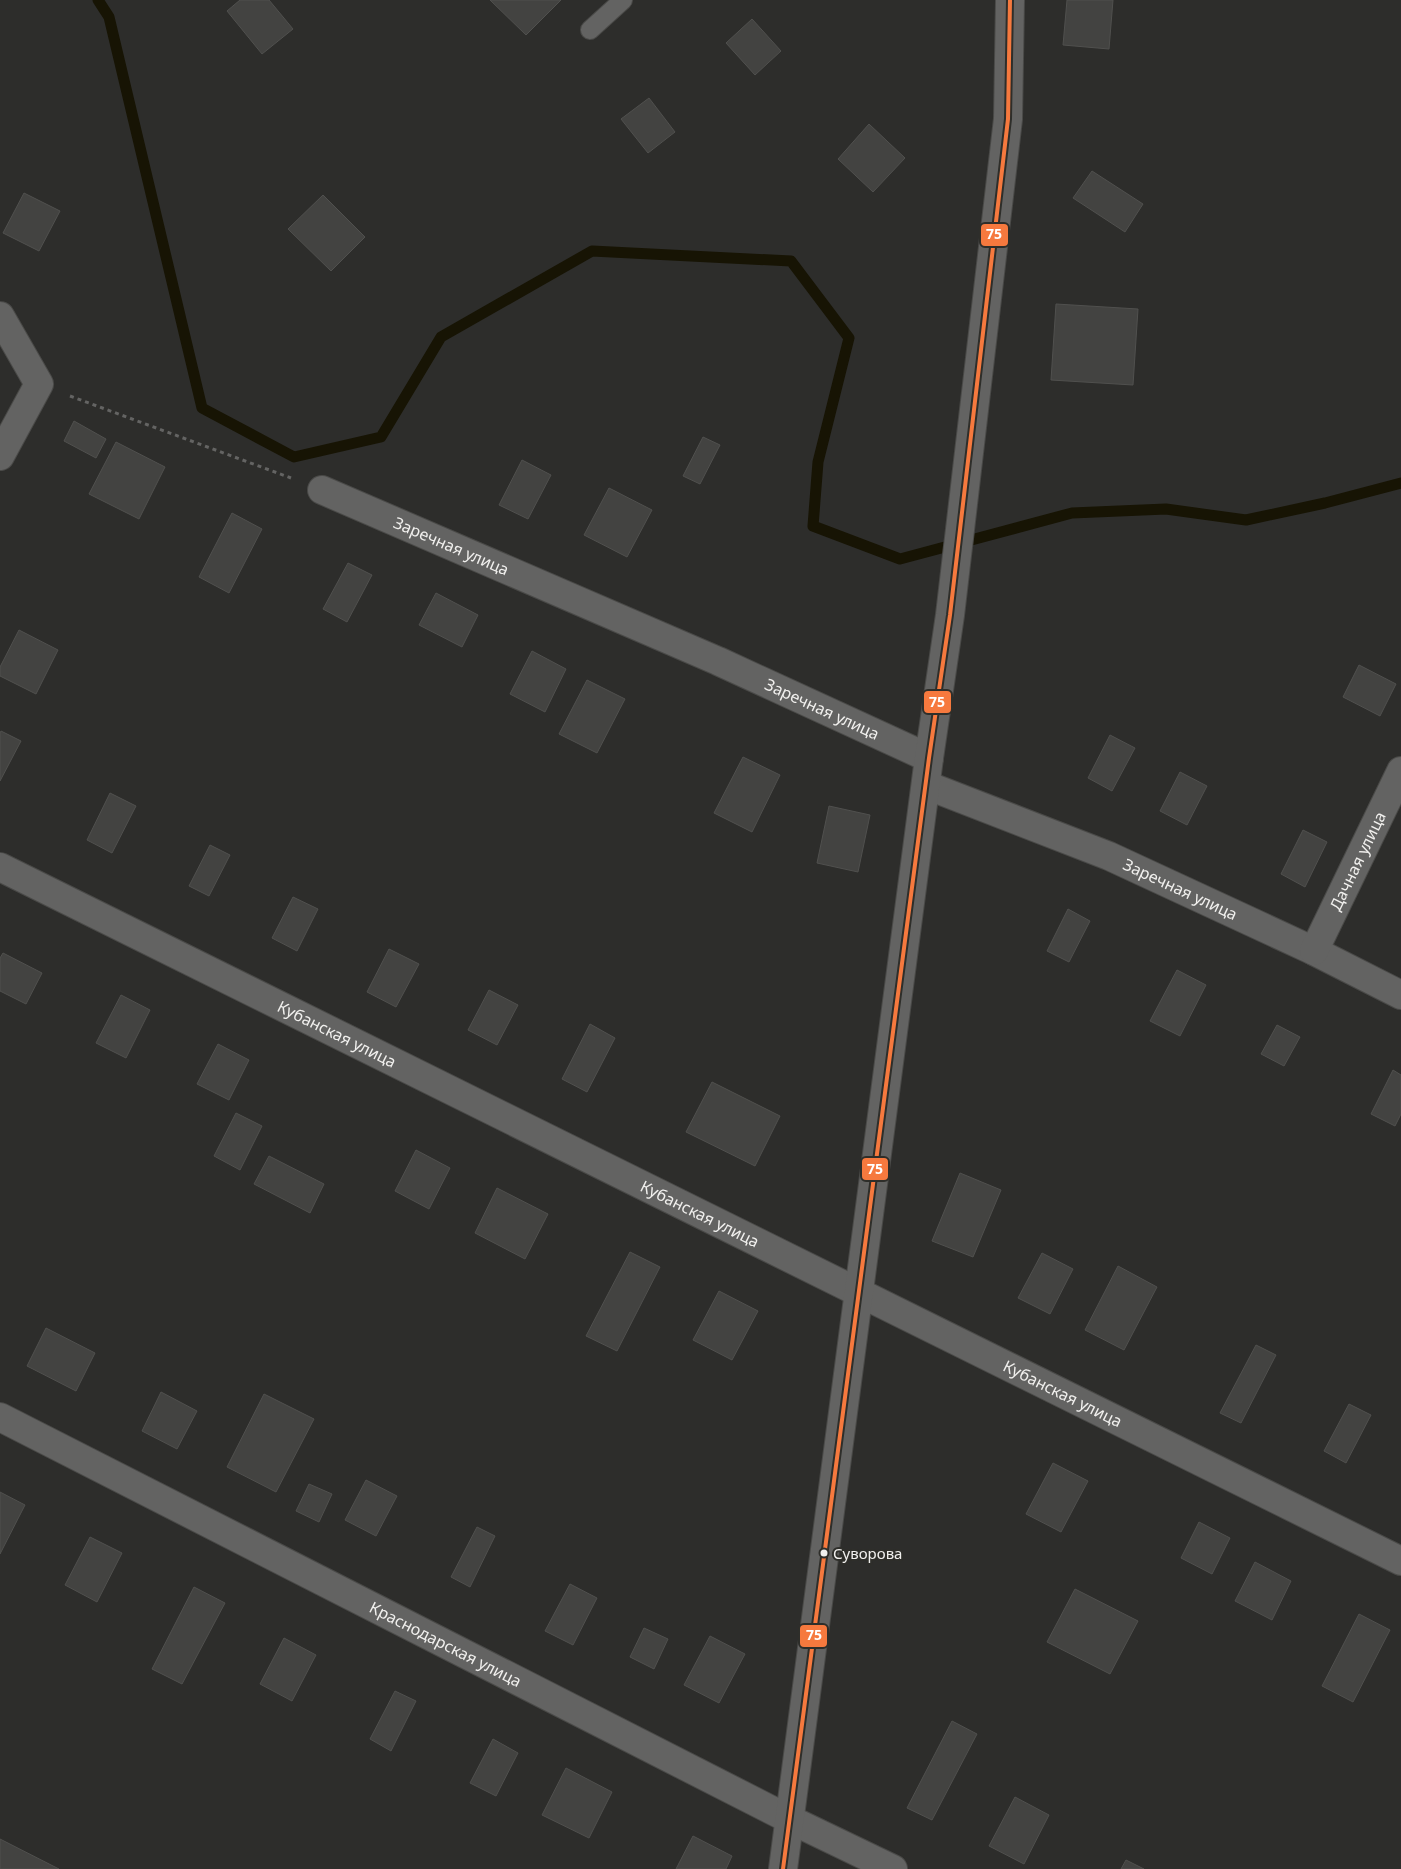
<svg xmlns="http://www.w3.org/2000/svg" width="1401" height="1869" font-family="'Noto Sans',sans-serif">
<style>
.lines{fill:none;stroke-linecap:round;stroke-linejoin:round}
.stream{stroke:#171404;stroke-width:11}
.building{fill:#434341;stroke:#50504e}
.lane-casing{stroke:#4a4a48;stroke-width:20}
.street-casing{stroke:#4a4a48;stroke-width:30}
.secondary-casing{stroke:#4a4a48;stroke-width:30}
.path{stroke:#646463;stroke-width:3;stroke-dasharray:4 4;stroke-linecap:butt}
.lane{stroke:#636362;stroke-width:18}
.street{stroke:#636362;stroke-width:28}
.secondary{stroke:#636362;stroke-width:28}
.bus-1-casing{stroke:#2e2e2a;stroke-width:8}
.bus-1{stroke:#f6793e;stroke-width:4}
.bus-dot{fill:#f1f0ee;stroke:#2e2e2a;stroke-width:2}
.labels{text-anchor:middle;dominant-baseline:central;stroke-width:4;stroke-linejoin:round;paint-order:stroke}
.bus-label{font-size:15px;fill:#f1f0ee;stroke:#2e2e2a;text-anchor:start}
.street-label{font-size:16px;fill:#f1f0ee;stroke:#2e2e2a}
.line-badge{stroke:#2e2e2a;stroke-width:2}
.badge-label{font-size:14px;text-anchor:middle;font-weight:bold;fill:#fff}
</style>
<rect width="100%" height="100%" fill="#2d2d2b"/>
<g class="lines">
<polyline class="stream" points="98,0 109,17 202,408 294,457 381,437 441,337 592,251 791,261 849,338 818,462 813,526 900,559 1072,513 1166,509 1246,520 1325,503 1401,483"/>
</g>
<g class="building">
<polygon points="240,0 269,0 293,29 262,54 227,11"/>
<polygon points="490,0 561,0 526,35"/>
<polygon points="1067,0 1113,0 1109,49 1063,45"/>
<polygon points="752,19 781,51 755,75 726,43"/>
<polygon points="649,98 675,132 648,153 621,119"/>
<polygon points="869,124 905,158 873,192 838,159"/>
<polygon points="1092,171 1143,204 1125,232 1073,198"/>
<polygon points="24,193 60,211 39,251 3,233"/>
<polygon points="323,195 365,237 331,271 288,229"/>
<polygon points="1056,304 1138,309 1133,385 1051,380"/>
<polygon points="74,421 106,439 96,458 64,441"/>
<polygon points="703,437 720,445 700,484 683,476"/>
<polygon points="116,442 165,467 139,519 89,494"/>
<polygon points="522,460 551,475 528,519 499,505"/>
<polygon points="609,488 652,510 627,557 584,535"/>
<polygon points="232,513 262,529 229,593 199,577"/>
<polygon points="348,563 372,575 347,622 323,609"/>
<polygon points="436,593 478,615 462,647 419,625"/>
<polygon points="19,630 58,650 36,694 0,676 0,667"/>
<polygon points="532,651 566,669 545,712 510,694"/>
<polygon points="1359,665 1396,684 1380,716 1343,697"/>
<polygon points="587,680 625,699 597,753 559,734"/>
<polygon points="1,731 21,741 0,781 0,733"/>
<polygon points="1110,735 1135,748 1112,791 1088,778"/>
<polygon points="743,757 780,775 752,832 714,813"/>
<polygon points="1180,772 1207,786 1187,825 1160,811"/>
<polygon points="110,793 136,806 112,853 87,840"/>
<polygon points="829,806 870,815 858,872 817,863"/>
<polygon points="1303,830 1327,842 1305,887 1281,874"/>
<polygon points="210,845 230,855 209,896 189,886"/>
<polygon points="293,897 318,909 297,951 272,938"/>
<polygon points="1068,909 1090,921 1069,962 1047,951"/>
<polygon points="389,949 419,964 396,1007 367,992"/>
<polygon points="3,953 42,973 26,1004 0,991 0,958"/>
<polygon points="1177,970 1206,985 1180,1036 1150,1021"/>
<polygon points="489,990 518,1005 497,1045 468,1030"/>
<polygon points="121,995 150,1010 126,1058 96,1043"/>
<polygon points="590,1024 615,1038 587,1092 562,1079"/>
<polygon points="1277,1025 1300,1037 1284,1066 1261,1054"/>
<polygon points="218,1044 249,1060 229,1100 197,1084"/>
<polygon points="1393,1070 1401,1075 1401,1114 1395,1126 1371,1114"/>
<polygon points="712,1082 780,1116 755,1166 686,1132"/>
<polygon points="236,1113 262,1126 240,1170 214,1156"/>
<polygon points="416,1150 450,1168 429,1209 395,1191"/>
<polygon points="269,1156 324,1184 310,1213 254,1184"/>
<polygon points="960,1173 1001,1190 973,1257 932,1241"/>
<polygon points="497,1188 548,1214 525,1259 475,1233"/>
<polygon points="630,1252 660,1267 617,1351 586,1336"/>
<polygon points="1042,1253 1073,1269 1050,1314 1018,1298"/>
<polygon points="1118,1266 1157,1287 1124,1350 1085,1330"/>
<polygon points="719,1291 758,1311 732,1360 693,1340"/>
<polygon points="46,1328 95,1353 76,1391 27,1366"/>
<polygon points="1256,1345 1276,1355 1241,1423 1220,1413"/>
<polygon points="161,1392 197,1411 177,1449 142,1431"/>
<polygon points="264,1394 314,1419 276,1492 227,1467"/>
<polygon points="1349,1404 1371,1415 1346,1463 1324,1451"/>
<polygon points="1053,1463 1088,1481 1061,1532 1026,1514"/>
<polygon points="366,1480 397,1496 376,1536 345,1520"/>
<polygon points="309,1484 332,1494 319,1522 296,1511"/>
<polygon points="0,1492 25,1505 0,1554"/>
<polygon points="1199,1522 1230,1538 1212,1574 1181,1558"/>
<polygon points="477,1527 495,1536 470,1587 451,1577"/>
<polygon points="90,1537 122,1553 97,1602 65,1585"/>
<polygon points="1255,1562 1291,1581 1272,1620 1235,1601"/>
<polygon points="570,1584 597,1598 573,1645 545,1631"/>
<polygon points="194,1587 225,1603 182,1684 152,1669"/>
<polygon points="1075,1589 1138,1621 1110,1674 1047,1642"/>
<polygon points="1359,1614 1390,1630 1353,1702 1322,1686"/>
<polygon points="644,1628 668,1639 654,1669 630,1657"/>
<polygon points="710,1636 745,1654 719,1703 684,1685"/>
<polygon points="284,1638 316,1655 292,1701 260,1684"/>
<polygon points="395,1691 416,1701 391,1751 370,1739"/>
<polygon points="952,1721 977,1734 932,1820 907,1808"/>
<polygon points="493,1739 518,1753 496,1796 470,1783"/>
<polygon points="566,1768 612,1792 589,1838 542,1815"/>
<polygon points="1015,1797 1049,1815 1024,1864 989,1846"/>
<polygon points="693,1836 732,1856 726,1869 676,1869"/>
<polygon points="0,1839 59,1869 0,1869"/>
<polygon points="1126,1860 1144,1869 1121,1869"/>
</g>
<g class="lines">
<defs>
<polyline id="lane" points="590,30 623,0"/>
<g id="street">
<polyline points="0,316 39,384 0,456"/>
<path id="s1" d="M322,490l396,171 211,97"/>
<path id="s2" d="M926,785l183,71 205,95 87,44"/>
<path id="s3" d="M0,867l1401,694"/>
<path id="s4" d="M1314,951l87,-180"/>
<path id="s5" d="M0,1417l789,402 104,50"/>
</g>
<polyline id="secondary" points="783,1869 929,758 950,615 1008,119 1010,0"/>
</defs>
<use href="#lane" class="lane-casing"/>
<use href="#street" class="street-casing"/>
<use href="#secondary" class="secondary-casing"/>
<polyline class="path" points="70,396 291,478"/>
<use href="#lane" class="lane"/>
<use href="#street" class="street"/>
<use href="#secondary" class="secondary"/>
<defs>
<polyline id="bus-1" points="783,1869 929,758 950,615 1008,119 1010,0"/>
</defs>
<use href="#bus-1" class="bus-1-casing"/>
<use href="#bus-1" class="bus-1"/>
</g>
<circle class="bus-dot" cx="824" cy="1553" r="4.5"/>
<g class="labels">
<g class="bus-label">
<text x="833" y="1553">Суворова</text>
</g>
<g class="street-label">
<text stroke="none"><textPath href="#s1" startOffset="141">Заречная улица</textPath></text>
<text stroke="none"><textPath href="#s1" startOffset="546">Заречная улица</textPath></text>
<text stroke="none"><textPath href="#s4" startOffset="100">Дачная улица</textPath></text>
<text stroke="none"><textPath href="#s2" startOffset="275">Заречная улица</textPath></text>
<text stroke="none"><textPath href="#s3" startOffset="376">Кубанская улица</textPath></text>
<text stroke="none"><textPath href="#s3" startOffset="781">Кубанская улица</textPath></text>
<text stroke="none"><textPath href="#s3" startOffset="1186">Кубанская улица</textPath></text>
<text stroke="none"><textPath href="#s5" startOffset="500">Краснодарская улица</textPath></text>
</g>
</g>
<g class="line-badge">
<rect x="980" y="223" width="29" height="24" rx="5" fill="#f6793e"/>
<rect x="923" y="690" width="29" height="24" rx="5" fill="#f6793e"/>
<rect x="861" y="1157" width="28" height="24" rx="5" fill="#f6793e"/>
<rect x="799" y="1624" width="29" height="24" rx="5" fill="#f6793e"/>
</g>
<g class="badge-label">
<text x="994" y="239">75</text>
<text x="937" y="707">75</text>
<text x="875" y="1174">75</text>
<text x="814" y="1640">75</text>
</g>
</svg>
